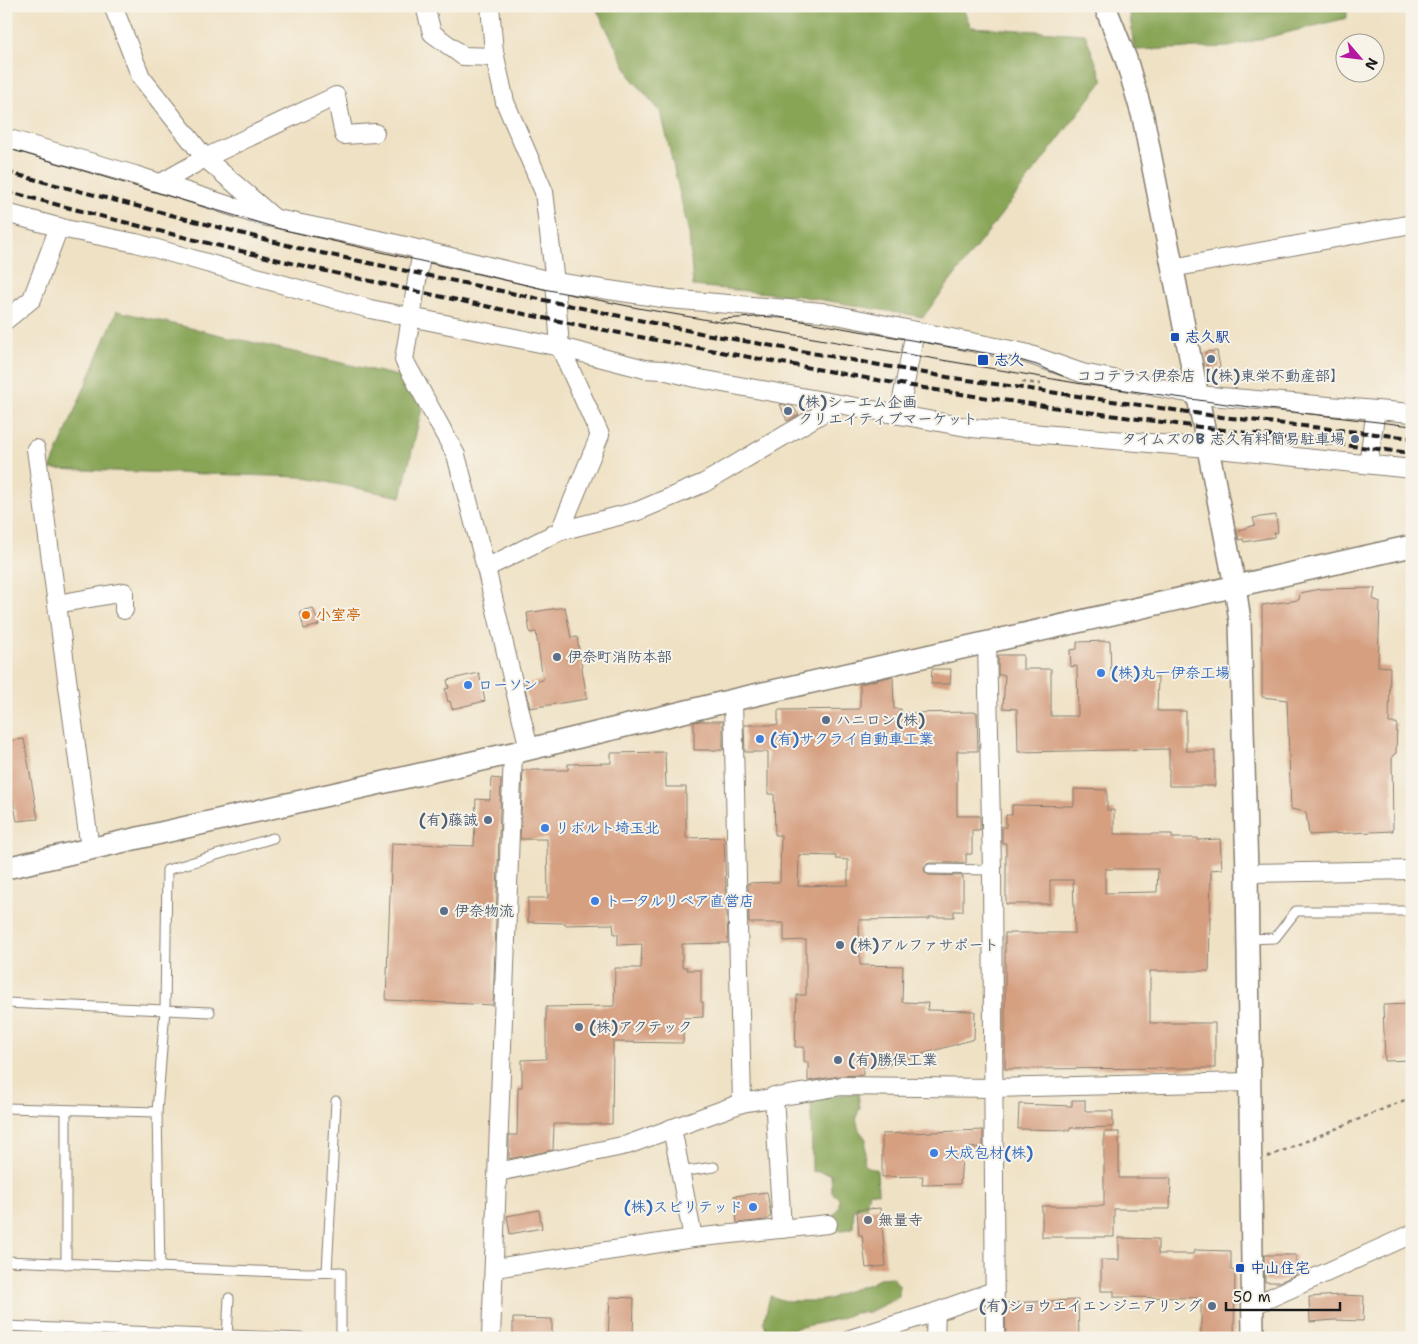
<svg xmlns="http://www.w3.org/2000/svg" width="1418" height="1344" font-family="'Shantell Sans','Klee One',sans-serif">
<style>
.forest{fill:#88a557;stroke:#52603a}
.building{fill:#d59f80;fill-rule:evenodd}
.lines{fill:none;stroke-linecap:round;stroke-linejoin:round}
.service-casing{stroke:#867e70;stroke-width:11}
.minor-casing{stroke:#867e70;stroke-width:20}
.tertiary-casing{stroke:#867e70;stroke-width:24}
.path{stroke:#867e70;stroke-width:2.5;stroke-dasharray:4 4;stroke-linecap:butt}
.service{stroke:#fff;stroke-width:9}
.minor{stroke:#fff;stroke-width:18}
.tertiary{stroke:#fff;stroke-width:21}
.tram{stroke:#1c1c1c;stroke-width:1}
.rail{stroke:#1c1c1c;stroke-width:4;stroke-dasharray:8 4;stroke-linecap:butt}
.transit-dot{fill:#1a4fb4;stroke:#f7f3e8;stroke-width:2}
.service-dot{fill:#5c6f8a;stroke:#f7f3e8;stroke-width:2}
.food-dot{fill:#e8710a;stroke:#f7f3e8;stroke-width:2}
.shop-dot{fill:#3f7fe0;stroke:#f7f3e8;stroke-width:2}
.worship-dot{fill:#6b7280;stroke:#f7f3e8;stroke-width:2}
.labels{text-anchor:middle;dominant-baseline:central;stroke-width:4;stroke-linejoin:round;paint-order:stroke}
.transit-label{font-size:15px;font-weight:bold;fill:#164399;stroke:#f7f3e8;text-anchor:start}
.service-label{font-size:15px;font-weight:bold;fill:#4e5e75;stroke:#f7f3e8;text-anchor:start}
.food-label{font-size:15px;font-weight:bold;fill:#c56008;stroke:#f7f3e8;text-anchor:start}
.shop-label{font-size:15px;font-weight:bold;fill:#366cbe;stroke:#f7f3e8;text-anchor:start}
.worship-label{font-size:15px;font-weight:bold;fill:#5b616d;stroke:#f7f3e8;text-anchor:start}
</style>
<rect width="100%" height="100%" fill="#f7f3e8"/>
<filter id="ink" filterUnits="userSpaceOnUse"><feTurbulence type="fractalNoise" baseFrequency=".02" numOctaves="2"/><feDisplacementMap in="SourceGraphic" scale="10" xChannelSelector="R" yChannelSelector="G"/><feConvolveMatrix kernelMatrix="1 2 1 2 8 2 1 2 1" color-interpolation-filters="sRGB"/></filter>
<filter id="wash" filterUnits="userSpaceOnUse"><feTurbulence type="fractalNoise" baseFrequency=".0096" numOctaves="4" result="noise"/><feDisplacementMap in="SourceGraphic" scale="20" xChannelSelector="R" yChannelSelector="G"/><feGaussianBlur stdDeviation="1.12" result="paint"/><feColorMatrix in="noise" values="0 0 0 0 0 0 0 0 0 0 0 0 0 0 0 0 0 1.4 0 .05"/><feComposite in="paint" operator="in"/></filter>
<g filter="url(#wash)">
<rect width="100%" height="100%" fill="#efe1c4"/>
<g class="forest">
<polygon points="595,6 962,6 971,27 1085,34 1103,81 923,317 799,296 693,286 689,234 661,112 632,79"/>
<polygon points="1129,6 1347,6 1347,18 1229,47 1134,50"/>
<polygon points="117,311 428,383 401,497 301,477 50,469"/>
<polygon points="858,1093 860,1107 856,1118 859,1130 866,1139 864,1165 877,1170 878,1193 869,1192 866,1207 854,1209 853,1228 832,1232 834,1214 839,1207 839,1198 832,1193 831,1174 812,1171 811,1098"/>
<polygon points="892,1277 899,1285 899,1297 869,1312 854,1313 839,1319 796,1328 774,1336 767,1333 764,1322 770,1296 786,1301 817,1301 830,1299 841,1293 870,1284 881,1278"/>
</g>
<g id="blocks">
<g class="building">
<polygon points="1217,351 1220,367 1208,370 1205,352"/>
<polygon points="780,404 793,407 799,415 787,421"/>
<polygon points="1276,515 1278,532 1274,533 1274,537 1244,542 1243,539 1239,540 1237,531 1255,525 1253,518"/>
<polygon points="1375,588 1373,599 1380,602 1378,666 1390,667 1389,723 1397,723 1396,753 1392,756 1393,831 1309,835 1306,812 1291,809 1287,700 1262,697 1262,605 1299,600 1300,593 1320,589"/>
<polygon points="565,607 571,638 577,637 587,699 530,708 524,684 543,680 536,632 530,633 527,613"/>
<polygon points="313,608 319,625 304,629 300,611"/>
<polygon points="1110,641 1111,676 1158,677 1157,711 1186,711 1186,751 1215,751 1215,786 1169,786 1169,749 1018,752 1017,709 1003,708 1005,675 998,675 998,655 1023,655 1023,669 1051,669 1051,716 1078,716 1077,666 1071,667 1070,650 1077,649 1077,642"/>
<polygon points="932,669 951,669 950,684 931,684"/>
<polygon points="479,673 485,701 452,709 450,701 448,702 445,689 449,688 447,680"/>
<path d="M893,676l1,33h7v4l76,-1 1,39h-21v65h23v14h-8v24h-6v9h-36l-3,1 -3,4 1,4 4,3 34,1v35h-9v6h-24v2l-71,1 1,45 43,1 -1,36 26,1 -1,7 48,1 -1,28 -92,27 -19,-1v10l-23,1 -32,5v-19h-4v-15h-9l2,-52h9v-55l-22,1v-18h-35l-1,-40 32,-1 1,-47h-6l-1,-41h-6v-42h-23l-1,-27h34v-15l82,-1v-25zM799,855l37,1v3l12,1v25l-50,1z"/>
<polygon points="701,721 723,721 723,750 694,750 694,722"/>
<polygon points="24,739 38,819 17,821 6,765 6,741"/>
<polygon points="665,752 666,787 686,787 686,838 724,837 728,943 682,944 682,967 687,967 687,970 701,970 701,1002 703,1002 703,1017 684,1018 683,1043 613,1042 612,1124 554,1124 553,1150 509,1159 509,1135 517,1135 518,1087 522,1087 522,1060 546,1059 546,1007 614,1006 615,968 641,968 642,944 618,945 618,934 614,934 613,924 565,925 565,923 528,922 528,898 548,898 547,839 520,839 523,770 568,770 568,764 611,763 611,753"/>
<polygon points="491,778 501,779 493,1005 386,1000 392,843 474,846 476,799 490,800"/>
<path d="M1074,789l33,1v20h7v24h58v4h26v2l22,-1 2,30 -11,1 -2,101h-59v52h65v45l-210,1v-136h70l-2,-53h-23v24h-44v-61h-4v-16h4v-12h6v-10l62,1zM1105,869h53l-1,23 -52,1z"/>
<polygon points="1412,1004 1412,1060 1385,1061 1383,1005"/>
<polygon points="1072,1100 1085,1100 1085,1111 1113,1111 1113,1127 1070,1128 1070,1130 1018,1129 1019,1104 1072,1106"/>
<polygon points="983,1130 983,1147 969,1148 962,1158 960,1184 922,1185 923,1176 882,1177 882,1134"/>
<polygon points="1104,1132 1119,1132 1119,1178 1171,1178 1170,1209 1114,1209 1114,1237 1042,1237 1042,1206 1104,1206"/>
<polygon points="767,1192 771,1216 766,1220 737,1223 734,1196"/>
<polygon points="880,1208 886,1266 866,1268 862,1235 859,1235 857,1210"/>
<polygon points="539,1210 542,1228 510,1234 507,1216"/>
<polygon points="1119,1238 1158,1239 1158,1254 1193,1254 1194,1250 1231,1251 1231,1270 1235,1271 1234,1338 1201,1338 1201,1298 1114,1297 1114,1291 1101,1291 1101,1260 1119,1260"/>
<polygon points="1264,1255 1296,1255 1296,1275 1279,1282 1265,1282"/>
<polygon points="1340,1295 1364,1296 1363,1321 1334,1320 1310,1322 1309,1297"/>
<polygon points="610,1297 634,1298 633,1338 608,1338"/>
<polygon points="1078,1300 1079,1338 1006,1338 1005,1303"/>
<polygon points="513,1318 552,1319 552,1338 513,1338"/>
</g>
</g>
</g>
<g filter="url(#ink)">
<use href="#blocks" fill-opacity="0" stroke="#867e70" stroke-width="1"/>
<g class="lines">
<defs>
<g id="service">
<polyline points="930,869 992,870"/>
<polyline points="1248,939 1275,938 1296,911 1412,911"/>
<polyline points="6,1003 210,1012"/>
<polyline points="6,1108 157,1112"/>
<polyline points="66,1110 66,1264"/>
<polyline points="680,1172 714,1167"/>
<polyline points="6,1261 307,1273 341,1272 341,1338"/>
<polyline points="160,1268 157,1112 165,1010 167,870 273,838"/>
<polyline points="327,1272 336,1101"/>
<polyline points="6,1326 302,1338"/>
<polyline points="227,1338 229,1298"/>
</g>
<g id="minor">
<polyline points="113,6 141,77 205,158 273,217"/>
<polyline points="425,6 432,33 463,56 495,57"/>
<polyline points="6,138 135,175 258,215 384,241 555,282 669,299 822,312 1025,353 1082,373 1198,395 1412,413"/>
<polyline points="161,183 205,158 336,96 344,135 375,133"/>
<polyline points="6,213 65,229 136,243 370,309 560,347 645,369 663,370 695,378 972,428 1208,448 1412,469"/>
<polyline points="422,250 404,360 456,455 486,568 529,749"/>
<polyline points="1172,268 1412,224"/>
<polyline points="6,320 32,299 59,227"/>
<polyline points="899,415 915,331"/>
<polyline points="36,449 90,849"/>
<polyline points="1368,464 1376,410"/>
<polyline points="560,531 638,511 704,483 838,404"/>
<polyline points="486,568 560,531 600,435 560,347 555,282 544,192 505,102 494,52 490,6"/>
<polyline points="57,604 124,592 124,610"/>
<polyline points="987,642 992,870 995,1338"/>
<polyline points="733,700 742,1103"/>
<polyline points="1247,873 1412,870"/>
<polyline points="774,1096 782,1229"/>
<polyline points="672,1128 693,1238"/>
<polyline points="498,1172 627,1145 742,1103 842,1086 993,1088 1249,1082"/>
<polyline points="495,1268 693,1238 828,1224"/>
<polyline points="1252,1306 1412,1234"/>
<polyline points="491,1338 513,753"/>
<polyline points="853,1338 936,1312 994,1291"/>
<polyline points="935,1338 936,1312"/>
</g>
<g id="tertiary">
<polyline points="1105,6 1126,59 1143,117 1235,586 1240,621 1247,873 1253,1338"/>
<polyline points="6,868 513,753 733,700 1412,546"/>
</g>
</defs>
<use href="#service" class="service-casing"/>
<use href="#minor" class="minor-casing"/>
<use href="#tertiary" class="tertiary-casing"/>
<g class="path">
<polyline points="1022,382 1041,384"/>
<polyline points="1268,1157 1412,1097"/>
</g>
<use href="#service" class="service"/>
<use href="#minor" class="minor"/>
<use href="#tertiary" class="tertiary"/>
<g class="tram">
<polyline points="6,148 280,229 544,289 638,308 1082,384 1234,405 1412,426"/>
<polyline points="720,319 773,316 1009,357 1037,365 1063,376"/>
</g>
<g class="rail">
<polyline points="6,172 298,248 705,334 947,377 1222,417 1412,438"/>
<path d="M6,191c262,71 527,129 794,175 49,9 99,18 148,26 154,23 309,43 464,61"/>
</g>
</g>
</g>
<g class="transit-dot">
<rect x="1170" y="332" width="10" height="10" rx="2.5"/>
<rect x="977" y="354" width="12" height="12" rx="2.5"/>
<rect x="1235" y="1263" width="10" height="10" rx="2.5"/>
</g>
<g class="service-dot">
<circle cx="1211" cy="359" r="5"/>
<circle cx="788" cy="411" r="5"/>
<circle cx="1355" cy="439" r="5"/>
<circle cx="557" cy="657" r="5"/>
<circle cx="826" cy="720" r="5"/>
<circle cx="488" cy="820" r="5"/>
<circle cx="444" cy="911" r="5"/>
<circle cx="840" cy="945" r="5"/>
<circle cx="579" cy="1027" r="5"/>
<circle cx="838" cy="1060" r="5"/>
<circle cx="1212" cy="1306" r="5"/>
</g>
<circle class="food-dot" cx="306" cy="615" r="5"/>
<g class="shop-dot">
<circle cx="1101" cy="673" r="5"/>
<circle cx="468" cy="685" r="5"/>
<circle cx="760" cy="739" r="5"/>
<circle cx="545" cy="828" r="5"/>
<circle cx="595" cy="901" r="5"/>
<circle cx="934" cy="1153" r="5"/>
<circle cx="753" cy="1207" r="5"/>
</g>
<circle class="worship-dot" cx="868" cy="1220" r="5"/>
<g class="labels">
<g class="transit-label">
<text x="1185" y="337">志久駅</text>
<text x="994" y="360">志久</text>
<text x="1250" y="1268">中山住宅</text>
</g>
<g class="service-label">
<text x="1211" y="376" text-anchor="middle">ココテラス伊奈店【(株)東栄不動産部】</text>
<text x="798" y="402">(株)シーエム企画<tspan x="798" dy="17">クリエイティブマーケット</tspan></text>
<text x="1345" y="439" text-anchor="end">タイムズのB 志久有料簡易駐車場</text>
<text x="567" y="657">伊奈町消防本部</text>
<text x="836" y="720">ハニロン(株)</text>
<text x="478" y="820" text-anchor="end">(有)藤誠</text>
<text x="454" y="911">伊奈物流</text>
<text x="850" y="945">(株)アルファサポート</text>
<text x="589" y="1027">(株)アクテック</text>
<text x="848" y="1060">(有)勝俣工業</text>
<text x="1202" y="1306" text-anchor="end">(有)ショウエイエンジニアリング</text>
</g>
<g class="food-label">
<text x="316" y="615">小室亭</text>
</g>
<g class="shop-label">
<text x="1111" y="673">(株)丸一伊奈工場</text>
<text x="478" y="685">ローソン</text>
<text x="770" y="739">(有)サクライ自動車工業</text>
<text x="555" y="828">リボルト埼玉北</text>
<text x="605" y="901">トータルリペア直営店</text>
<text x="944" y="1153">大成包材(株)</text>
<text x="743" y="1207" text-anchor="end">(株)スピリテッド</text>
</g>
<g class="worship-label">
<text x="878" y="1220">無量寺</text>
</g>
</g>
<rect width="1418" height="1344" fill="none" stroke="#f7f3e8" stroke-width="25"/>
<g transform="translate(1360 58) rotate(118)"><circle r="24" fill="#f7f3e8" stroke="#9f9d96"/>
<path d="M0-4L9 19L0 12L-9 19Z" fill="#b5179e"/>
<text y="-8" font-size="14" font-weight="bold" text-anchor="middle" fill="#1c1c1c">N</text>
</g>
<path d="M1226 1302v8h114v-8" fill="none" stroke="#1c1c1c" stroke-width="2.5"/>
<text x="1233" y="1302" font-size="15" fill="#1c1c1c" stroke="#f7f3e8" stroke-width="4" paint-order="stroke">50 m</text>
</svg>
